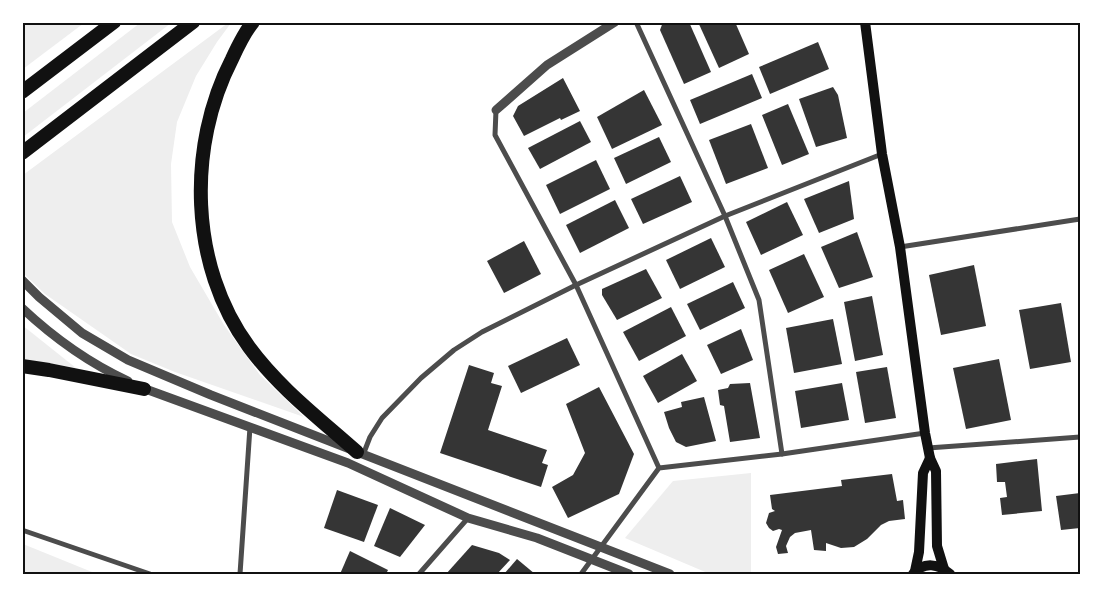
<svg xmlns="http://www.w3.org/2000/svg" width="1103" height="597" font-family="'Titillium Web',sans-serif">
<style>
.green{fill:#eee}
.building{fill:#353535}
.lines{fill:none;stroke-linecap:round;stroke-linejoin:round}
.minor{stroke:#4c4c4c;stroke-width:5}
.tertiary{stroke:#4c4c4c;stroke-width:9}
.secondary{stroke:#111;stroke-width:10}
.motorway{stroke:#111;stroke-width:14}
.neatline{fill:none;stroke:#111;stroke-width:2}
</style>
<rect width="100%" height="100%" fill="#fff"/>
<g class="green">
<polygon points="23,22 84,22 84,23 23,69"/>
<polygon points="140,23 171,23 23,137 23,113"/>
<polygon points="228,23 231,23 217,42 196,76 177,122 171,164 172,222 190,267 224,325 260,375 304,417 175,372 131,354 45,294 23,273 23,175"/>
<polygon points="22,325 76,368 23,359"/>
<polygon points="751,473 751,574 710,574 625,538 673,481"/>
<polygon points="22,544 23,544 97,574 23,574"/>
</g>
<g class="building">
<polygon points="663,22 689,22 711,72 684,84 660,30"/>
<polygon points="698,22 735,22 749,54 719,68"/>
<polygon points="818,42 829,69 770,94 759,67"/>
<polygon points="752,74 762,98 700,124 690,100"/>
<polygon points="563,78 580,111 561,120 560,118 524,136 513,116 518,106"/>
<polygon points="833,87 838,95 847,138 816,147 799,99"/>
<polygon points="644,90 662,125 612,149 597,117"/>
<polygon points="788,104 809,154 782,165 762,115"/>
<polygon points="580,121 591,142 540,169 528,148"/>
<polygon points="751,124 768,168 726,184 709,140"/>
<polygon points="659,137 671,162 626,184 614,158"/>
<polygon points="596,160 610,189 560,214 546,185"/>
<polygon points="680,176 692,202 643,224 631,199"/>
<polygon points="849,181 854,219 819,233 804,199"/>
<polygon points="615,200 629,228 580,253 566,225"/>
<polygon points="787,202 803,235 761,255 746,222"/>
<polygon points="857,232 873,277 839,288 821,247"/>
<polygon points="711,238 725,267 680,289 666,260"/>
<polygon points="524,241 541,274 504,293 487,261"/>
<polygon points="804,254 824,297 788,313 769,270"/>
<polygon points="974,265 986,326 941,335 929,275"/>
<polygon points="646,269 662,298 617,320 602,295 602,289"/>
<polygon points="733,282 745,308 700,330 687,304"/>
<polygon points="872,296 883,355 855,361 844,302"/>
<polygon points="1061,303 1071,362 1030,369 1019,310"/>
<polygon points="671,307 686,336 639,361 623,332"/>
<polygon points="833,319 842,364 794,373 786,328"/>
<polygon points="741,329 753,360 721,374 707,345"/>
<polygon points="567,338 580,365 521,393 508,366"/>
<polygon points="682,354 697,381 658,403 643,376"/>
<polygon points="999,359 1011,420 966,429 953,368"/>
<polygon points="469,365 494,373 491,383 502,386 488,430 547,450 542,463 548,465 541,487 440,453"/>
<polygon points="887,367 896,418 865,423 856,372"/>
<polygon points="750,383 760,438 730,442 724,406 720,405 718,390 728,388 730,384"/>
<polygon points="842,383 849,420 801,428 795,391"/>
<polygon points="599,387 634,454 619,494 568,518 552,487 573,475 585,453 566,404"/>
<polygon points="704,397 716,441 686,447 676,442 669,428 664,412 682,407 681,402"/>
<polygon points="1037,459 1042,511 1002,515 1000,498 1007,497 1005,482 997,482 996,464"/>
<polygon points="892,474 897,501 903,500 905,519 889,521 881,525 867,539 854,547 841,548 826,543 826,551 814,550 811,530 795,533 790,537 786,546 788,553 778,554 776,547 782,530 779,529 773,531 769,528 766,523 769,513 775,511 772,509 770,495 842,486 841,480"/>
<polygon points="337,490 378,505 364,542 324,528"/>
<polygon points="1080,493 1080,528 1061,530 1056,496"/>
<polygon points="390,508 425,525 400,557 374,546"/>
<polygon points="472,545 499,553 510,560 497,574 446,574"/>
<polygon points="350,551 388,570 386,574 340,574"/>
<polygon points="517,559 535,574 504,574"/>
</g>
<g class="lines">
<g class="minor">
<polyline points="636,22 725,216 759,300 782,454"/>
<polyline points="496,110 495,135 576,285 659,468"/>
<polyline points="900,247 1080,219"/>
<polyline points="928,448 1080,437"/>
<polyline points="363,455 370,437 382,418 421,378 454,350 482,332 576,285 725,216 882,154"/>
<polyline points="22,530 150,574"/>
<polyline points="240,574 250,427"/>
<polyline points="419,574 468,518"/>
<polyline points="581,574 659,468 782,454 925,433"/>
</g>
<g class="tertiary">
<polyline points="496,110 547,65 615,22"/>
<polyline points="22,280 39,297 82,333 128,360 211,395 670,574"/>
<path d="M22,308c32,30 67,55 106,73"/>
<polyline points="140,387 348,463 468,518 537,538 629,574"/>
</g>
<g class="secondary">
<polyline points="865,22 882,154 900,247 925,433 930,458"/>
<polyline points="915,571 919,552 923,473 930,458 936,471 937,546 944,569"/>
<path d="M913,574c11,-13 26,-10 37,0"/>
</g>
<g class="motorway">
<path d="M253,22c-9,11 -15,24 -21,37 -45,87 -43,207 17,288 30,41 71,72 108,105"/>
<polyline points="22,92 114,22"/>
<polyline points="22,153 193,22"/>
<polyline points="22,366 49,370 144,389"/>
</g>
</g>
<rect width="1103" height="597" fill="none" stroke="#ffffff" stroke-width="48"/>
<rect x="24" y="24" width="1055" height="549" class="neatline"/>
</svg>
